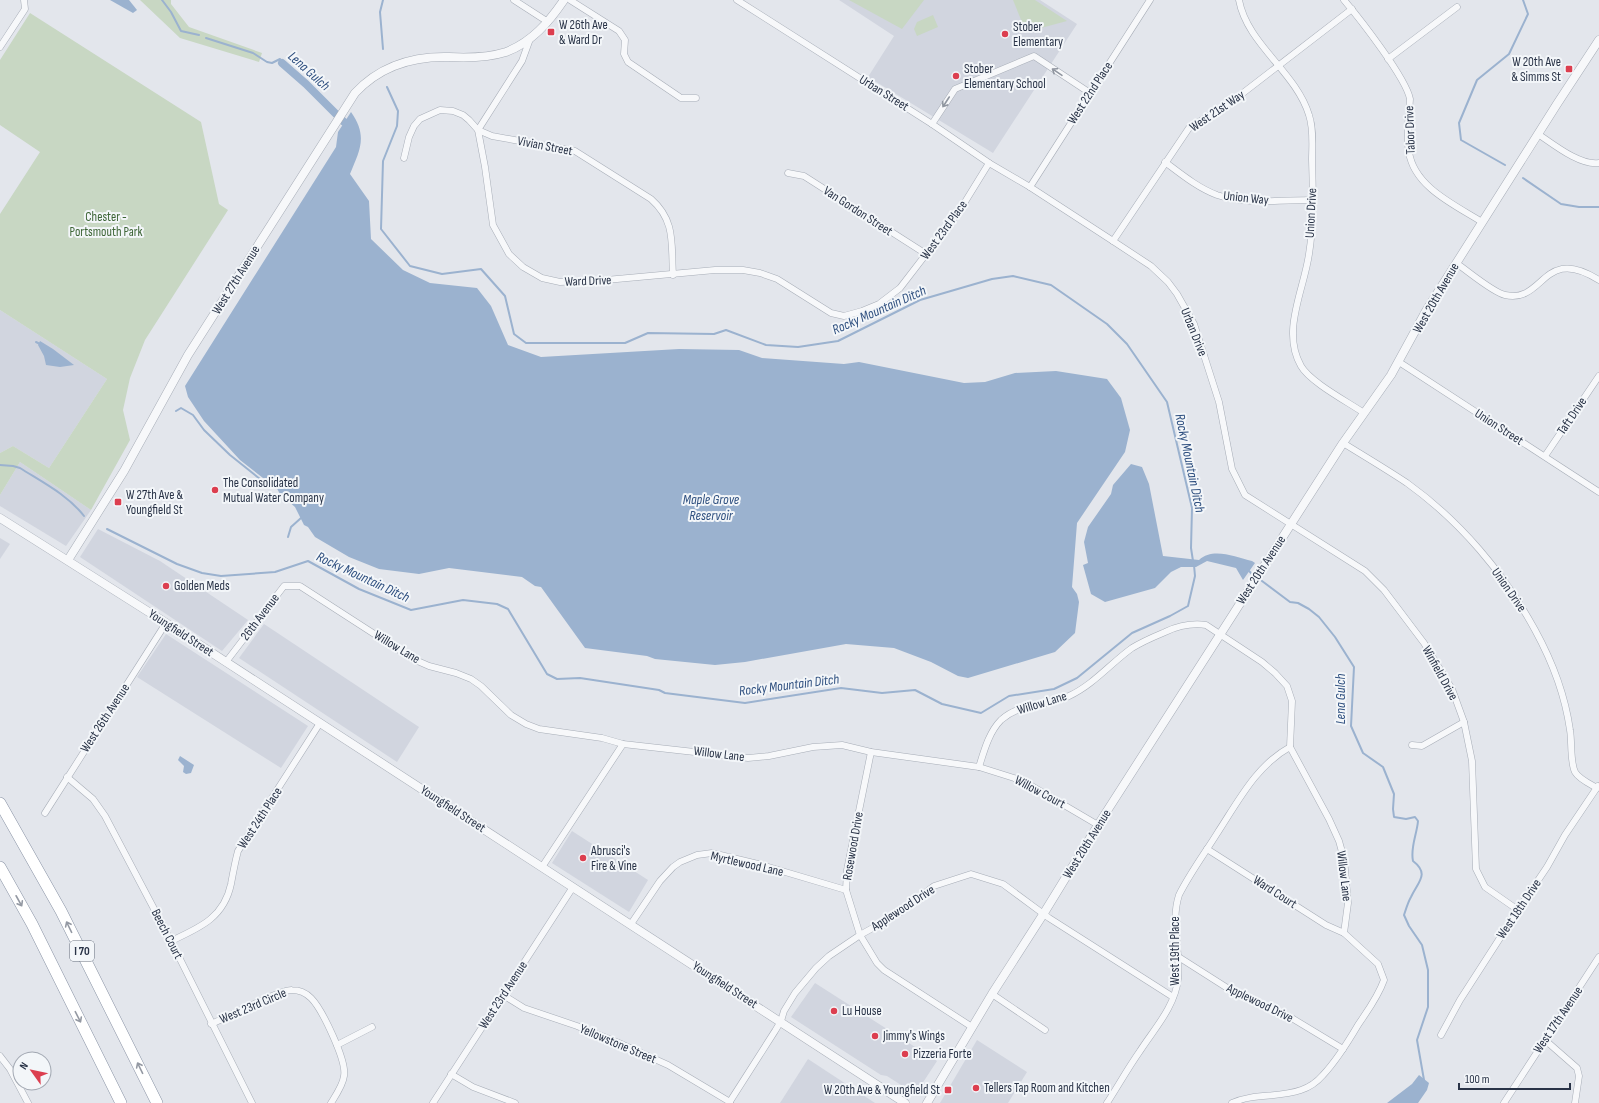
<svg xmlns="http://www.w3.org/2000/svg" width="1599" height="1103" font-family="'Sofia Sans Condensed',sans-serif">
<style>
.built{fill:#d1d5df}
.green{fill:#c8d7c3}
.water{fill:#9bb2cf}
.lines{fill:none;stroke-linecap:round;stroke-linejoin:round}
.stream{stroke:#9bb2cf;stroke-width:2}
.canal{stroke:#9bb2cf;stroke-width:8}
.minor-casing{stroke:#a7adb7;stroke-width:7}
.tertiary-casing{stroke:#a7adb7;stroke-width:9}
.motorway-casing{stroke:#8993a5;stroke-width:12}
.minor{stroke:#f7f8fa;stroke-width:6}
.tertiary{stroke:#f7f8fa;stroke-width:8}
.motorway{stroke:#fff;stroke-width:11}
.oneway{stroke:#9096a0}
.oneway2{stroke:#9499a3}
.poi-dot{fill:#dc3e4f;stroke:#f3f6f9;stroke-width:1.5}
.labels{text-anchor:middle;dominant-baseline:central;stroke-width:4;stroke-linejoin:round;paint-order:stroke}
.shield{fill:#f3f6f9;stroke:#666e7c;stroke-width:1}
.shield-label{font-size:12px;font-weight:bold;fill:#293347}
.poi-label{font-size:13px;fill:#293347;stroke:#f3f6f9;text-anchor:start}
.street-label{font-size:13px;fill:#293347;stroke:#f3f6f9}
.park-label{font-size:13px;fill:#3c6435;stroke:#f3f6f9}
.water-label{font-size:14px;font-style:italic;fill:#2e4f7f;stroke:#f3f6f9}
</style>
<rect width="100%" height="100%" fill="#e3e6ec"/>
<g class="built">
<polygon points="839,0 1040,0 1077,24 993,153 868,77 894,36"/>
<polygon points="0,310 107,379 49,468 13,446 0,453"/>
<polygon points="20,462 91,510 66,546 0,506 0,495"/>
<polygon points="98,529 160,561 248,620 222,651 80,557"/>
<polygon points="0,538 10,544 0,559"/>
<polygon points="264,624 419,727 397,762 239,658"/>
<polygon points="166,634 308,726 281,768 137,677"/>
<polygon points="572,831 648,880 629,912 552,863"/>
<polygon points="815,983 937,1061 918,1090 912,1092 887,1076 881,1075 791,1017"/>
<polygon points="977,1040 1027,1072 1008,1103 940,1103"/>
<polygon points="808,1059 875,1103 780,1103"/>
</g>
<g class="green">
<polygon points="140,0 171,0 171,4 189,27 262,53 259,62 180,38"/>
<polygon points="849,0 924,0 902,29"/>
<polygon points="1013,0 1035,0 1067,21 1026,32"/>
<polygon points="30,13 201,122 219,204 228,210 145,340 130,378 123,410 130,440 91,510 20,462 0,495 0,453 13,446 49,468 107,379 0,310 0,214 40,152 0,125 0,60"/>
<polygon points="933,15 938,27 917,36 914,29 917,22"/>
</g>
<g class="water">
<polygon points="110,0 129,0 137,10 133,13"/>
<path d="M351,112c17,24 9,38 -1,62l19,27 2,38 32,31 27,13 47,5 14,18 17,39 33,12 138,-8 60,1 23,8 82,6 15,-2 105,21 21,-1 30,-9 41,-2 51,8 14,19 9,32 -5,22 -48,71 -5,64 5,7 2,8 -4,31 -20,19 -87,26 -10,-2 -27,-14 -37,-14 -48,-4 -101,18 -30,3 -60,-6 -8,-3 -62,-8 -44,-61 -6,-1 -13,-9 -73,-9 -30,6 -40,-5 -30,-12 -34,-20 -7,-10 -4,-2 -9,-18 -15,-13 -5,-9 -12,-7 -23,-18 -36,-39 -16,-24 -3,-11 151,-239 2,-15z"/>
<polygon points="40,341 53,349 74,365 60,367 46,365 44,356 38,345"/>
<path d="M1131,464l11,3 7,17 14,72 36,4c14,-13 36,-3 53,1l3,2 -12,17 -7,-12 -29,-7 -11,6h-15l-10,5 -16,16 -50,14 -14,-8 -8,-29 5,-2 -4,-21 4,-15 23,-33 2,-9z"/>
<polygon points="180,756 194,765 191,773 186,774 183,772 184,766 178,760"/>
<polygon points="1419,1075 1429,1083 1427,1090 1418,1103 1387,1103 1412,1084"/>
</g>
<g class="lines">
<g class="stream">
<polyline points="162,0 171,12 181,31 199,35"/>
<polyline points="206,38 253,53 267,62 272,63 280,59 282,63"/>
<polyline points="383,49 380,12 383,0"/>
<polyline points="387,87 398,111 397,126 383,161 381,229 410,266 442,274 481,269 505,296 514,334 526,343 625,343 648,333 714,334 726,330 766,345 798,347 838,341 920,300 992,279 1013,276 1051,285 1107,324 1127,344 1167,402 1192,508 1191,548 1193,561"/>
<polyline points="1505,165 1461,140 1459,123 1477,80 1509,54 1528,14 1523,0"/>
<polyline points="1523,178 1561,204 1579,207 1599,207"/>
<polyline points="36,342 40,344"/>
<polyline points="176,411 181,408 193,415 204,430 230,455 270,487 276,487"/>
<path d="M0,465l13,1 7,2c22,14 48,27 64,48"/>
<polyline points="107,529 177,564 202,573 221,576 275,572 308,561 359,589 411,610 463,600 497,604 508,609 547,674 557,679 580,678 659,690 665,693 745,703 841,688 882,693 915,690 942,704 981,713 1009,696 1054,689 1077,678 1132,633 1170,616 1188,606 1195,576 1194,565"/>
<polyline points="288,537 291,527 301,518"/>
<polyline points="1249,571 1254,576"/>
<path d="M1258,578l32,24 8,1 11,6 10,8 16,20 19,30 -3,59 12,27 20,14 11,27 -1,15 1,8 12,2 9,-2 3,4c-1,13 -8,27 -5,40 17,13 5,21 -2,36 -3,5 -5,12 -7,18l5,11 13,19 6,25v37l-11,33 7,40 -2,2"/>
</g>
<polyline class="canal" points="282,63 306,84 344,122"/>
<defs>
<g id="minor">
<polyline points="514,0 548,22"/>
<polyline points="570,0 619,31 625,40 624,54 628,62 681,98 696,98"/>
<polyline points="737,0 932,124 989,163 1030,187 1113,241 1151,266 1168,282 1177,294 1194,324 1219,402 1232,469 1245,495 1365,571 1384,590 1424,643 1452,689 1464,722 1472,761 1476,869 1485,887 1518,910"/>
<path d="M1239,0c8,44 57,72 70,115 5,15 3,31 3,45 1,31 2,63 -3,94 -5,36 -28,77 -8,112 9,16 47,36 63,47"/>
<path d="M1344,0c16,19 62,78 66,99 -1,16 -4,38 -1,53 5,35 46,53 73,70"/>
<polyline points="530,39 522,61 478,130 485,167 493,225 509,254 523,267 542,278 560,282 606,280 715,270 743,270 760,273 777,279 831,313 844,316 862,311 879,304 900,288 960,210 989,163"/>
<polyline points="0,47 25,9 24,0"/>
<polyline points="1388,59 1457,7"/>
<polyline points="932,124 955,89 1034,56 1090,93"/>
<path d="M1538,134c15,10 42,32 61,29"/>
<path d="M404,158l5,-21 5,-11 6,-7 20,-9 13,1 10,4 6,5 9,10 14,6 83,15 76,48c25,22 20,45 22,76"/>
<path d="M1165,162c16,12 33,26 52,33 30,10 65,5 96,5"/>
<polyline points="788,173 804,176 926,254"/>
<polyline points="1030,187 1150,0"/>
<polyline points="1113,241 1189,128 1230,103 1352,9"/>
<path d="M1456,263c12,8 36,29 49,32 40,9 37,-51 94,-15"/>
<polyline points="1399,362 1599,492"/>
<path d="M1343,443c21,13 43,26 64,40 53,38 97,90 128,147 17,31 30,65 35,100 2,11 0,32 5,42 4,7 15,12 22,16"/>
<polyline points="1545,456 1599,376"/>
<polyline points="226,662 284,586 300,586 413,659 429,666 456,673 471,679 481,686 511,715 526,724 539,729 602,738 623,744 748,758 769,756 813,747 842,745 871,752 979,767 1014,778 1030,785 1098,825"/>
<polyline points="1412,745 1422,746 1464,722"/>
<polyline points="871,752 847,870 846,890 860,935 877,963 884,970 972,1027"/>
<path d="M979,767c5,-16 10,-35 22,-47 20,-18 46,-13 68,-24 24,-11 42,-33 63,-48 11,-7 21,-11 33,-16 13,-6 27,-9 41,-7l56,37 13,11 12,13 5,15 -2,46 39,72 10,22 5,18 4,44 -4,30 34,31 6,16c-6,17 -16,30 -26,45 -10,17 -21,35 -35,50 -6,7 -13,12 -22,15 -22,8 -47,3 -69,13"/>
<polyline points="67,777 93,799 105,816 171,941 252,1103"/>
<polyline points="45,813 166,623"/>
<polyline points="1207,849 1326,925 1344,933"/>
<polyline points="542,867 623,744"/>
<polyline points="631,924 660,881 673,867 680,862 697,855 712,853 758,864 846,890"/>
<path d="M171,941c28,-13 53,-23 60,-57 2,-11 4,-22 7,-33l82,-128"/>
<polyline points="1177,956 1232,991 1290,1017 1343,1049"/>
<polyline points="992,994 1045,1030"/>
<polyline points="503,995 524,1008 577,1026 619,1043 668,1065 730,1102"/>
<path d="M211,1024c15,-6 70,-35 81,-34 7,0 14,3 19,8 11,11 36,63 33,78 -1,9 -8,19 -13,27"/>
<polyline points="1441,1035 1460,1000 1518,910 1547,867 1565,835 1598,786"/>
<polyline points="1545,1040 1577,1068 1579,1076 1575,1103"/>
<polyline points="337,1045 372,1027"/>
<polyline points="0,1056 10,1069 28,1103"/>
<polyline points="451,1074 473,1087 515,1103"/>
<polyline points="433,1103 573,887"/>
<polyline points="729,1103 775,1031 781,1021 784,1011 795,993 816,968 829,956 860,935 898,914 934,886 971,874 1003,884 1049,918 1173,997"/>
<path d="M1107,1103c11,-17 21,-35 33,-52 14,-22 35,-44 38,-72 3,-29 -8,-56 1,-84 11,-22 26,-42 39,-63 21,-32 38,-66 72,-85"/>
<polyline points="1504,1103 1599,957"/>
</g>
<g id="tertiary">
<polyline points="0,518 163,621 905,1103"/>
<path d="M68,560l56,-89 64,-116 167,-262c25,-27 57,-37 94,-36 19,1 38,1 57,-5 26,-10 43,-30 58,-52"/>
<polyline points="927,1103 992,994 1044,913 1098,825 1343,443 1391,375 1426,311 1557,104 1599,40"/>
</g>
<g id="motorway">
<polyline points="0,803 61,911 157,1103"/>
<polyline points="0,867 32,924 121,1103"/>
</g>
</defs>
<use href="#minor" class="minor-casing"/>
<use href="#tertiary" class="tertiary-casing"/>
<use href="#motorway" class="motorway-casing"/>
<use href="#minor" class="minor"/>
<use href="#tertiary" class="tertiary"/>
<use href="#motorway" class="motorway"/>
</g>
<defs><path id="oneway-shaft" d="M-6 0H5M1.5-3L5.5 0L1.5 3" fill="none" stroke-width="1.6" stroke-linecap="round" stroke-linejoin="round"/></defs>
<g class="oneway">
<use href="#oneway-shaft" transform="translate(1057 72) rotate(-146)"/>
<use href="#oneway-shaft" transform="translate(946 102) rotate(123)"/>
</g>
<g class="oneway2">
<use href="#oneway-shaft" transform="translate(19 901) rotate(61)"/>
<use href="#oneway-shaft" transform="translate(69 927) rotate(-116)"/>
<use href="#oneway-shaft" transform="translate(78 1017) rotate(63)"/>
<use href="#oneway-shaft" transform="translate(140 1068) rotate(-116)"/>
</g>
<g class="poi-dot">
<rect x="547" y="28" width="8" height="8" rx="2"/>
<circle cx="1005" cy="34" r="4"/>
<rect x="1565" y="65" width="8" height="8" rx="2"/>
<circle cx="956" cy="76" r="4"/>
<circle cx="215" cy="490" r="4"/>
<rect x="114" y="498" width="8" height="8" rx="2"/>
<circle cx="166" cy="586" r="4"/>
<circle cx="583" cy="858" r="4"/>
<circle cx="834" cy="1011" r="4"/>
<circle cx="875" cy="1036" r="4"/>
<circle cx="905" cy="1054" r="4"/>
<circle cx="976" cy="1088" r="4"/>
<rect x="944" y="1086" width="8" height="8" rx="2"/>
</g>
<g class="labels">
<rect class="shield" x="70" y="941" width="24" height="20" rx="3"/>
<g class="shield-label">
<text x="82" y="951">I 70</text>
</g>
<g class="poi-label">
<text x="559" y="25">W 26th Ave<tspan x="559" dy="15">&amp; Ward Dr</tspan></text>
<text x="1013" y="27">Stober<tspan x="1013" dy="15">Elementary</tspan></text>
<text x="1561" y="62" text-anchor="end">W 20th Ave<tspan x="1561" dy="15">&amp; Simms St</tspan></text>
<text x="964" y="69">Stober<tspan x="964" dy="15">Elementary School</tspan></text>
<text x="223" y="483">The Consolidated<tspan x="223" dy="15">Mutual Water Company</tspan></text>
<text x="126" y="495">W 27th Ave &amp;<tspan x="126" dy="15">Youngfield St</tspan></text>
<text x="174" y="586">Golden Meds</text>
<text x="591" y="851">Abrusci's<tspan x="591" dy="15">Fire &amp; Vine</tspan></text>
<text x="842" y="1011">Lu House</text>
<text x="883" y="1036">Jimmy's Wings</text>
<text x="913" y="1054">Pizzeria Forte</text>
<text x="984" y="1088">Tellers Tap Room and Kitchen</text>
<text x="940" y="1090" text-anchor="end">W 20th Ave &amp; Youngfield St</text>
</g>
<g class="street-label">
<text transform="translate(884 93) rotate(32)">Urban Street</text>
<text transform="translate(1090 93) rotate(-57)">West 22nd Place</text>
<text transform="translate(1217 111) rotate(-34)">West 21st Way</text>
<text transform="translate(1410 130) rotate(-92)">Tabor Drive</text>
<text transform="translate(545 146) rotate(11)">Vivian Street</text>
<text transform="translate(1246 198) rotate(6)">Union Way</text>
<text transform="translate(858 211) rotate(33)">Van Gordon Street</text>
<text transform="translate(1311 213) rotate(-87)">Union Drive</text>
<text transform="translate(944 230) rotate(-54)">West 23rd Place</text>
<text transform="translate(236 280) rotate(-58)">West 27th Avenue</text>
<text transform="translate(588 281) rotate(-2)">Ward Drive</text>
<text transform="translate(1436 298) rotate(-60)">West 20th Avenue</text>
<text transform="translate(1194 332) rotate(68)">Urban Drive</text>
<text transform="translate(1572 416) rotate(-56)">Taft Drive</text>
<text transform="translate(1499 427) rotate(33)">Union Street</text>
<text transform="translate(1261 570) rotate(-57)">West 20th Avenue</text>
<text transform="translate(1509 590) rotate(55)">Union Drive</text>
<text transform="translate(260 617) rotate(-53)">26th Avenue</text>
<text transform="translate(181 633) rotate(33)">Youngfield Street</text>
<text transform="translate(397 647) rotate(31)">Willow Lane</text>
<text transform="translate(1440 673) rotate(61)">Winfield Drive</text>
<text transform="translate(1042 703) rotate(-17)">Willow Lane</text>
<text transform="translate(105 718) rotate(-57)">West 26th Avenue</text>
<text transform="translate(719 754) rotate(7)">Willow Lane</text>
<text transform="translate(1040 792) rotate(28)">Willow Court</text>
<text transform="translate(453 809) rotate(33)">Youngfield Street</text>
<text transform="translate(260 818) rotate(-57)">West 24th Place</text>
<text transform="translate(1087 844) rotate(-58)">West 20th Avenue</text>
<text transform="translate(853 846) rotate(-80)">Rosewood Drive</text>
<text transform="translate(747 864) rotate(13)">Myrtlewood Lane</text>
<text transform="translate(1344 876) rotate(83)">Willow Lane</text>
<text transform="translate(1275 892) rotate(33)">Ward Court</text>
<text transform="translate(903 908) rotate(-33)">Applewood Drive</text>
<text transform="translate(1519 909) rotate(-56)">West 18th Drive</text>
<text transform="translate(167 934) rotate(63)">Beech Court</text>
<text transform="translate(1175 951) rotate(-90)">West 19th Place</text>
<text transform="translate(725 985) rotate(33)">Youngfield Street</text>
<text transform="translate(503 995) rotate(-57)">West 23rd Avenue</text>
<text transform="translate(1260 1003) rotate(26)">Applewood Drive</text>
<text transform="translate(253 1006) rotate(-23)">West 23rd Circle</text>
<text transform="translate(1558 1020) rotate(-56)">West 17th Avenue</text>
<text transform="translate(618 1044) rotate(23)">Yellowstone Street</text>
</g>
<g class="park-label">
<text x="106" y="217">Chester -<tspan x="106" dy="15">Portsmouth Park</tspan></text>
</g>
<g class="water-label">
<text transform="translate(309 71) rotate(42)">Lena Gulch</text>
<text transform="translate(879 310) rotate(-24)">Rocky Mountain Ditch</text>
<text transform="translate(1190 463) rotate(78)">Rocky Mountain Ditch</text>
<text x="711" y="499">Maple Grove<tspan x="711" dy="16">Reservoir</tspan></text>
<text transform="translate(363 577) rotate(25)">Rocky Mountain Ditch</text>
<text transform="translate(789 685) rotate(-7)">Rocky Mountain Ditch</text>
<text transform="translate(1340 699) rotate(-90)">Lena Gulch</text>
</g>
</g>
<g transform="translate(32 1071) rotate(303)"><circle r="19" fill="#f3f6f9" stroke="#a2a8b2"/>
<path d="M0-3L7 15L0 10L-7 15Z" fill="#dc3e4f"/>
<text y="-6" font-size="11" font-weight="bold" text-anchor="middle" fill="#293347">N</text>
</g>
<path d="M1459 1083v6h111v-6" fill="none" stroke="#293347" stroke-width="2"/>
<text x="1465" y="1083" font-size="12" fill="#293347" stroke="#f3f6f9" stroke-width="3" paint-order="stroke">100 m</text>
</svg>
